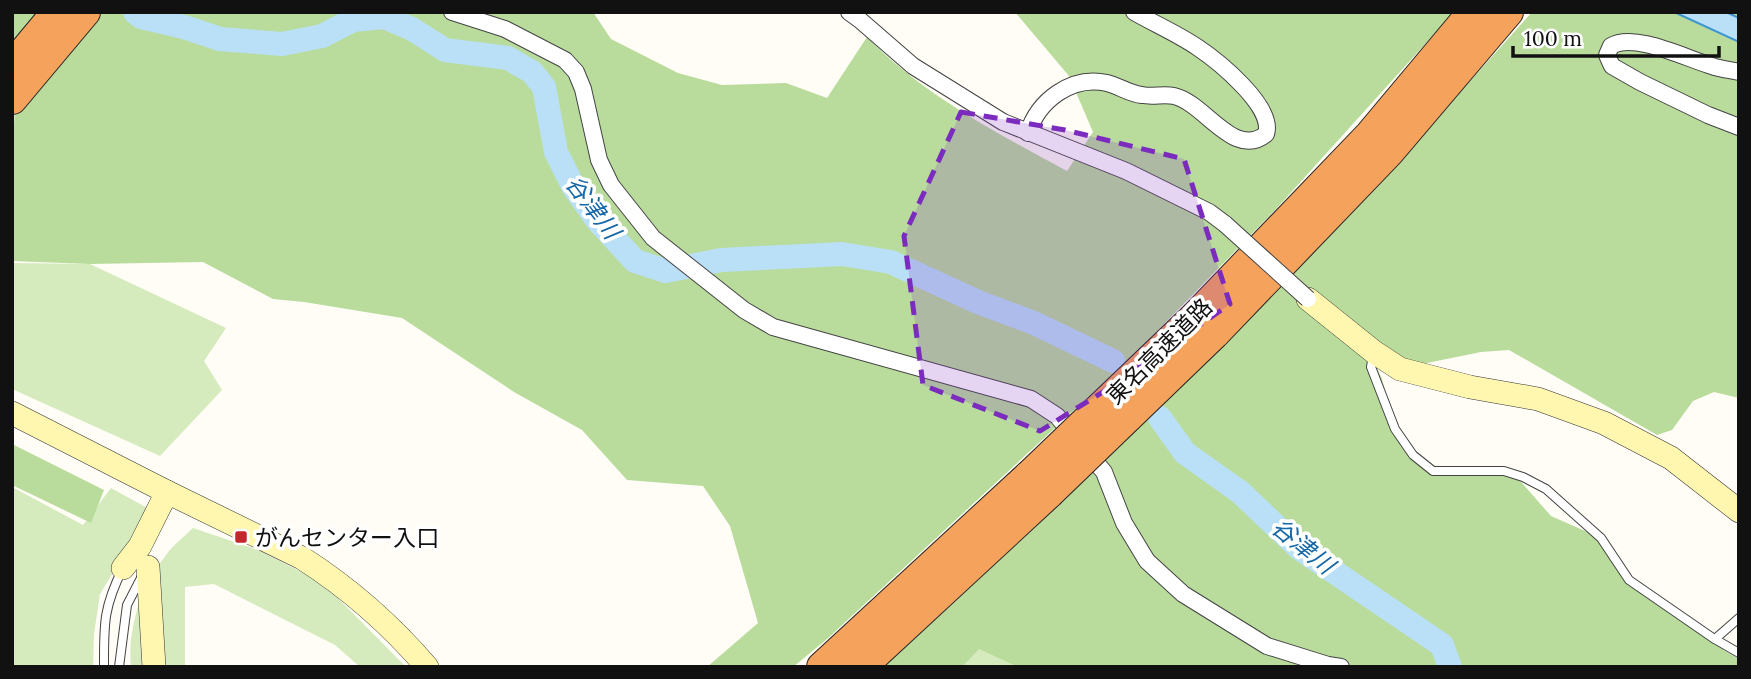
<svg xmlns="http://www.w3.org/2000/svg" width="1751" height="679" font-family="Lora,'Noto Sans JP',serif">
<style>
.green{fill:#d5ebbd}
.forest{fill:#b9dc9c}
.water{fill:#b9e0f7;stroke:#3f96cf;stroke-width:2}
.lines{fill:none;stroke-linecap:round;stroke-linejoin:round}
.river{stroke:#b9e0f7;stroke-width:24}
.lane-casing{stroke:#444;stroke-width:10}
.street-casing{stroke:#444;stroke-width:18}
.secondary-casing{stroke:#333;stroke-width:24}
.highway-casing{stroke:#222;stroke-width:32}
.lane{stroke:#fff;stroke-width:8}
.street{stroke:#fff;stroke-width:16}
.secondary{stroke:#fff6b0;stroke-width:23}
.highway{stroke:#f5a25d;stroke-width:30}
.street-bridge-casing{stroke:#444;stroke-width:18;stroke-linecap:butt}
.highway-bridge-casing{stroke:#222;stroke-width:32;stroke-linecap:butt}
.street-bridge{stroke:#fff;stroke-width:16}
.highway-bridge{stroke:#f5a25d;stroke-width:30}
.marked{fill:#7b2cbf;fill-opacity:0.2;stroke:#7b2cbf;stroke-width:5;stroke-dasharray:14 9;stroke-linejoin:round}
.poi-dot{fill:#c4262e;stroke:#fff;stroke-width:2.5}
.labels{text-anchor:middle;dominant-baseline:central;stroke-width:7;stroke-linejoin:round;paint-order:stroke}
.street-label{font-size:23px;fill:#111;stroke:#fff}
.poi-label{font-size:23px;fill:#111;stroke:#fff;text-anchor:start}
.water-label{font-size:24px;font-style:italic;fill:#1768a6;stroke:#fff}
</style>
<rect width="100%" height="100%" fill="#fffdf5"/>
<g class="green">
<polygon points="12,263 90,264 226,328 204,361 222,390 160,456 12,389"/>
<polygon points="12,487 83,525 111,488 151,510 100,594 94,634 93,667 15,667 12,665"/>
<path d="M193,528l65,22 65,33 83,84h-46l-25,-22 -121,-61 -29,3v80h-54c-4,-39 11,-82 35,-112 7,-10 18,-18 27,-27z"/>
<polygon points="979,648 1018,667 962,667"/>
</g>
<g class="forest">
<path d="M12,12h581l18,27 67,34 44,12 64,-2 41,15 40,-61c56,58 130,96 200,134l26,-39 -24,-56 -54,-64h439l-178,197 -140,144 -309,286 -34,28h-86l51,-44 -28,-97 -27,-40 -76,-6 -45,-50 -68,-38 -112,-74 -98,-16 -31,-3 -70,-37 -113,2 -78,-3v-107l3,-44 -3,-2z"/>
<path d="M1532,12h207v386l-25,-6 -21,9 -21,29 -15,5 -148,-85 -28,2 -59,12 -49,-5 9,20 13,50 38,42 81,3 37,42 50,22 22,33 102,80 14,8v8h-721l-39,-18 -17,18h-79c229,-205 445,-425 649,-655z"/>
<polygon points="12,444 104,490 91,523 12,485"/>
</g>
<polygon class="water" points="1674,12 1726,12 1739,18 1739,42"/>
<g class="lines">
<g class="river">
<polyline points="135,12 141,17 184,27 220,39 282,44 322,36 353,20 384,17 412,29 445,50 508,58 532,72 544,87 556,152 573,186 598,221 635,261 666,271 721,260 842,254 891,262 978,302 1034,323 1113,361"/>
<polyline points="1160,418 1185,453 1240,492 1299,548 1442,645 1450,667"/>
</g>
<defs>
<g id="lane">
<polyline points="1373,355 1371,367 1395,429 1413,455 1433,471 1504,471 1523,477 1546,489 1601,538 1629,580 1713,638 1739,653"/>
<polyline points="1715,639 1739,618"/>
<path d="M104,667c0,-43 -1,-59 19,-99"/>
<polyline points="119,667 127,605 142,576"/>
</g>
<g id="street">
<polyline points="452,12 505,29 565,60 576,72 583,89 599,160 611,185 653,238 744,310 773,327 1031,399 1057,416 1104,472 1124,523 1147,561 1183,594 1267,646 1328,665 1341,667"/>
<polyline points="849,12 860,20 913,66 1003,122 1126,171 1209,212 1225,224"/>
<path d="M1739,72c-9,-2 -19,-3 -27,-6 -25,-7 -77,-34 -101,-20l-4,9 5,11 28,16 68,33 31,12"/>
<path d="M1028,133c10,-32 43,-58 79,-50 12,3 23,11 35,12 11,2 22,-1 32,1 31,7 60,64 92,38 9,-27 -48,-73 -69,-87 -19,-13 -42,-23 -63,-35"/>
</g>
<g id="secondary">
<polyline points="1308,299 1374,352 1400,369 1470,387 1538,399 1604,423 1671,458 1739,511"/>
<path d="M12,413l155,79 135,66c47,30 88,66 125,109"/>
<polyline points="148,567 154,667"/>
<polyline points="123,568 140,546 167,492"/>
</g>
<g id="highway">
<polyline points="12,66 57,12"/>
<polyline points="12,99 85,12"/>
<polyline points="1196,316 1370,135 1473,12"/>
<polyline points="1214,334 1389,152 1508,12"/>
<polyline points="822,667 1030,475"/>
<polyline points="861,667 1049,493"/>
</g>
</defs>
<use href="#lane" class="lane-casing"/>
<use href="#street" class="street-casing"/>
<use href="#secondary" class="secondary-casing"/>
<use href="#highway" class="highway-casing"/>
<use href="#lane" class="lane"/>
<use href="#street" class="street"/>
<use href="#secondary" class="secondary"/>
<use href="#highway" class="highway"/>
<defs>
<polyline id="street-bridge" points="1225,224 1308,299"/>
<g id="highway-bridge">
<polyline points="1030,475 1196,316"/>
<polyline points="1049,493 1214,334"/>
</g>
</defs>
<use href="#street-bridge" class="street-bridge-casing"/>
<use href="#highway-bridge" class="highway-bridge-casing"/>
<use href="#street-bridge" class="street-bridge"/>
<use href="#highway-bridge" class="highway-bridge"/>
</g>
<path class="marked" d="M961,112l104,18 119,29 46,145 -124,86 -66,41 -117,-46 -19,-149z"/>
<rect class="poi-dot" x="234" y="530" width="14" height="14" rx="3.5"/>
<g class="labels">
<g class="street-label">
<text transform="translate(1159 351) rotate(-45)">東名高速道路</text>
</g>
<g class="poi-label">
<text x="255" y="537">がんセンター入口</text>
</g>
<g class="water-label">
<text transform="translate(593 207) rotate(53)">谷津川</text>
<text transform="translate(1303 546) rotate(39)">谷津川</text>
</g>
</g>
<rect width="1751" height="679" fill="none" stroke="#111111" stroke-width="28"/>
<path d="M1513 46v10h206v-10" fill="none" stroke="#111111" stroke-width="3.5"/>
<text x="1524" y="46" font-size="21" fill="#111111" stroke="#ffffff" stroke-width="5" paint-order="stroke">100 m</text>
</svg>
